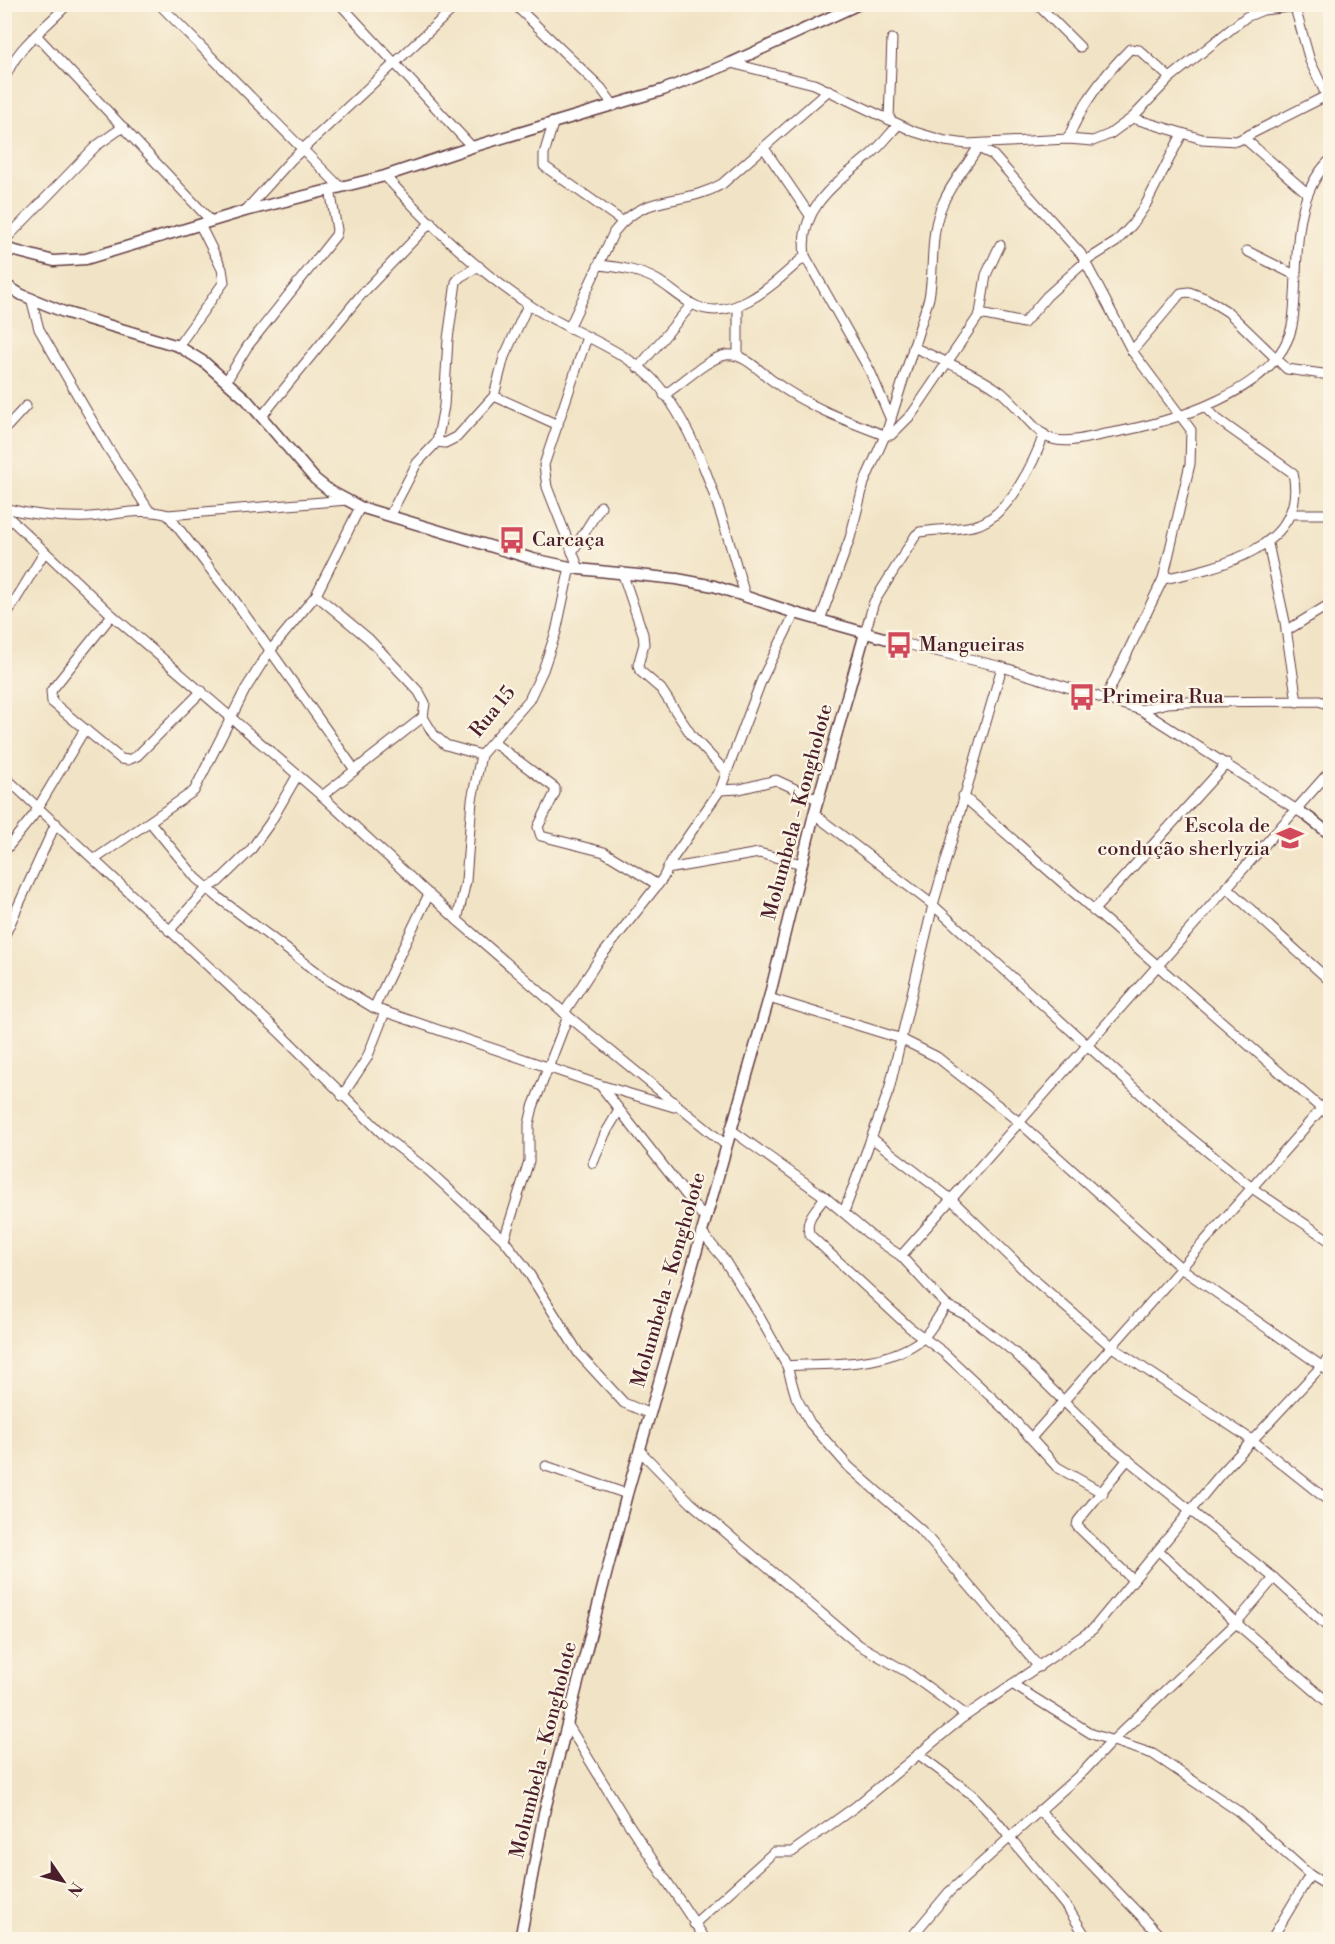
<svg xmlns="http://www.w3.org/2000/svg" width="1335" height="1944" font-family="'Libre Bodoni',serif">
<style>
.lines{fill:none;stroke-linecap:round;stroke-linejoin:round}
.minor-casing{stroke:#633c42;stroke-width:11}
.tertiary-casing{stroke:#633c42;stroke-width:13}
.minor{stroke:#fff;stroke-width:9}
.tertiary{stroke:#fff;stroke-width:10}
.labels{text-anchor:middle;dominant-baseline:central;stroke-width:4.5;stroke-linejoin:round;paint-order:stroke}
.poi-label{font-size:20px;fill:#4a1f2b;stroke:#fcf5e5;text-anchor:start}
.street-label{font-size:20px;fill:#4a1f2b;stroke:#fcf5e5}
</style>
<rect width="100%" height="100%" fill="#fcf5e5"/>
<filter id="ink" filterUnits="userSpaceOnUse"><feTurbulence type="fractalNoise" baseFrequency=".0167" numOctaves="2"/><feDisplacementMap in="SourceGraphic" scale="12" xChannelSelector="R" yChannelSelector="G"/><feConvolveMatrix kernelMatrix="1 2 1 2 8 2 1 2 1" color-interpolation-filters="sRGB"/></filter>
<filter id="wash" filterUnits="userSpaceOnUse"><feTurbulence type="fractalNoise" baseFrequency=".008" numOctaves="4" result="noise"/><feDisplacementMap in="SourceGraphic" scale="24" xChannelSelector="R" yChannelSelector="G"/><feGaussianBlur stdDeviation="1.35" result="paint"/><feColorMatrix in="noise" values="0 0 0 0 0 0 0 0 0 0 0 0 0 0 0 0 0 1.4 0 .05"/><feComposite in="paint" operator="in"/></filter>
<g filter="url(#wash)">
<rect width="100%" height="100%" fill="#f1e3c5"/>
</g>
<g filter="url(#ink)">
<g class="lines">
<defs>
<g id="minor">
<polyline points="159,4 340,187"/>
<polyline points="340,4 472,147"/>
<polyline points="514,4 601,88 614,106"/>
<polyline points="1037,4 1080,47"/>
<polyline points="1294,4 1310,61 1330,103"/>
<polyline points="36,35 211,221"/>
<polyline points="731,63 814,84 915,132 945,141 967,144 1068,139 1093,141 1110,134 1132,118 1170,78 1246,17 1263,10 1320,4"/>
<path d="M4,81c11,-33 40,-52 64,-77"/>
<polyline points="889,118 892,39"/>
<polyline points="1132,118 1202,139 1237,141 1326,96"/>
<polyline points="553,124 544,154 544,166 622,221"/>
<polyline points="1244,138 1307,193"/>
<path d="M1068,139c13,-34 36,-64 62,-90l9,1 31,28"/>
<polyline points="764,148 809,214"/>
<polyline points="978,148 993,155 1081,254 1132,351 1191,430 1190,464 1163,579 1106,697"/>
<path d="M385,176c43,47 92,95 146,130 40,27 95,42 127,79 44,52 68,146 87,210"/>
<polyline points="245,211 291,160 458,4"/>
<polyline points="4,241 96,146 123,127"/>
<polyline points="1247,251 1295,275"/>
<path d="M599,265c20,2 40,5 58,15 12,7 22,17 35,24 41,22 84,-22 113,-48"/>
<polyline points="31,298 39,329 108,448 148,509"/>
<polyline points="738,305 738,355"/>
<polyline points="980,314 1024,323 1047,296 1086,261 1116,242 1132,225 1145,206 1182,134"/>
<path d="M569,328l45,-96c31,-41 69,-25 108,-48l107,-94"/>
<polyline points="178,346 224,282 222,269 200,225"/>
<path d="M913,347c28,13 59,25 85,43 17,11 37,44 54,49 16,5 38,-2 54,-5 59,-10 178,-42 187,-114 7,-53 -5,-119 37,-160"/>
<polyline points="1132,351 1181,293 1189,292 1207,299 1228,312 1287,369 1330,375"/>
<polyline points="638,368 692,304"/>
<polyline points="227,380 247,347 336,235 337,230 330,189"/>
<path d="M664,395c16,-10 44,-37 62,-40 18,-2 33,16 47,26 34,25 71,39 111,54h7l21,-21 68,-100 6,-39 14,-30"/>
<polyline points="494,396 558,425"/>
<polyline points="262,416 360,296 431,222"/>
<path d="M891,420l-21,-49 -65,-115c-7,-48 31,-73 64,-100 11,-9 20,-21 29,-31"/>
<polyline points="4,430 26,406"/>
<polyline points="437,442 445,443 457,437 494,396 504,357 528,305"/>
<path d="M4,508c28,7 57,10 85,9 28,-2 52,-10 79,-2l179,-15"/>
<polyline points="4,513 112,615 322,796 457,920 568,1016 726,1145"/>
<polyline points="1291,514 1330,514"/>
<polyline points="168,515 233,598 355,770"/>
<polyline points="390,515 417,463 437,442 444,406 448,339 456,282 460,277 479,266"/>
<polyline points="1268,544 1285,622 1297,702"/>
<polyline points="572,552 601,506"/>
<polyline points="579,569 547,487 544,465 587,337"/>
<polyline points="622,572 643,634 644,644 638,665 640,671 661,689 692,736 726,772"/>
<path d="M1163,579c54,-11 146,-31 130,-106l-76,-54 -12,-12"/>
<polyline points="316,595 369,639 419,692 425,703 423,717 434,735 446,745 481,755"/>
<polyline points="112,615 51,691 52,702 121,759 128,760 137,756 202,691"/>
<polyline points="4,619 44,553"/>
<path d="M820,620l30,-82 14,-55 23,-52 42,-133c6,-32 0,-65 14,-95 9,-22 26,-39 37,-59"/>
<polyline points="1286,631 1330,604"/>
<path d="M865,633l9,-31 42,-67 4,-3c19,-3 42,-2 60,-8 30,-12 54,-61 64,-90"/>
<polyline points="898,642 1002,667 1141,710 1308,817"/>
<polyline points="1141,710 1167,703 1186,702 1319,701 1330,705"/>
<polyline points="494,743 555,788 555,793 538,827 541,836 604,852 658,885"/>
<polyline points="4,776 280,1033 390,1141 429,1171 504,1240 525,1267 579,1354 624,1403 650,1414"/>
<polyline points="720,790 740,789 776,780 819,800"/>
<polyline points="322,796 423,717"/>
<polyline points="963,796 1330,1116"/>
<polyline points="814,814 933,905 1176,1126 1252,1188 1330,1241"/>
<polyline points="150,822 196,878 219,898 326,979 374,1008 600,1085 674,1107"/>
<polyline points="4,852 33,816 85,729"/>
<polyline points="95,859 194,791 245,690 269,652 316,595 360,507"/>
<polyline points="667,869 759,853 802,864"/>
<polyline points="1226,887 1330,981"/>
<polyline points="1093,911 1227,763"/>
<polyline points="457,920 466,881 472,800 481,755 529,700 543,670 556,632 570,567"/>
<polyline points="169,931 207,888 218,882 250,851 270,823 297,776"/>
<polyline points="4,937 56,823"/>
<polyline points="769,998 899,1038 937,1057 1019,1122 1181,1268 1330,1372"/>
<polyline points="374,1008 429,894"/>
<polyline points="564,1013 599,959 663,878 673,858 720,790 762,679 795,613"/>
<polyline points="600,1085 705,1219"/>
<polyline points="342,1096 367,1058 385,1012"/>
<polyline points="730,1129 825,1197 871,1236 901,1256 946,1305 968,1316 1014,1352 1102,1439 1274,1578 1330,1629"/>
<polyline points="873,1139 951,1199 1031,1277 1112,1347 1252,1440 1330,1502"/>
<polyline points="593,1163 605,1134 618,1112"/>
<path d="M825,1197c-8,12 -22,23 -15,38l99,92 34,25 61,57 53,58 46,26"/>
<polyline points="844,1212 889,1090 933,905 1002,667"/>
<polyline points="701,1232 723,1258 754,1307 787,1366 796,1397 810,1423 849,1467 922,1531 1039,1667"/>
<polyline points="504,1240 529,1161 529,1124 533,1107 568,1016"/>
<polyline points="901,1256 1330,771"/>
<path d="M787,1366c44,-3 98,2 135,-27 9,-8 17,-24 24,-34"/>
<polyline points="1031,1438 1330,1099"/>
<polyline points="640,1451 691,1503 859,1645 907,1672 966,1715"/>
<polyline points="1128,1459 1078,1521 1077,1526 1133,1580"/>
<polyline points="546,1466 627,1494"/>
<polyline points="1158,1550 1236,1623 1330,1704"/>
<polyline points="1012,1684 1092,1734 1153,1754 1238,1811 1310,1875 1330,1887"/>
<polyline points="568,1725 626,1820 706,1940"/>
<polyline points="918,1754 974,1796 994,1818 1069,1910 1088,1940"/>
<polyline points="1039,1810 1164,1940"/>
<polyline points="694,1924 774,1852 792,1852 855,1807 961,1719 1093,1629 1219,1476 1330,1357"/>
<polyline points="909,1940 949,1892 1084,1771 1111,1742 1236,1623 1274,1578"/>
<polyline points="1271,1940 1310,1875"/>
</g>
<g id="tertiary">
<polyline points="4,248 54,261 86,259 245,211 385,176 472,147 663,90 731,63 859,4"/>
<polyline points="4,284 22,295 64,312 178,346 204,362 246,399 315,479 330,491 360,507 533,559 579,569 677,579 714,586 795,613 898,642"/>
<polyline points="1308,817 1330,834"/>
<polyline points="520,1940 544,1813 627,1494 769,998 814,814 865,633"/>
</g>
</defs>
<use href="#minor" class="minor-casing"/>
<use href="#tertiary" class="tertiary-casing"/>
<use href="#minor" class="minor"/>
<use href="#tertiary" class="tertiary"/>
</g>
</g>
<defs>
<symbol id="bus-bare" viewBox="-9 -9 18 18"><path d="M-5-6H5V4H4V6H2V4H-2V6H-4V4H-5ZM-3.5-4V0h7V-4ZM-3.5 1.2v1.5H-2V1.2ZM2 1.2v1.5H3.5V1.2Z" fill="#d1495b" stroke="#fcf5e5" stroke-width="2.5" paint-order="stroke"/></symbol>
<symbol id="school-bare" viewBox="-9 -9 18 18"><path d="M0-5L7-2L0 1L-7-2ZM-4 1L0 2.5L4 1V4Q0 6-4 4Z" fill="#d1495b" stroke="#fcf5e5" stroke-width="2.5" paint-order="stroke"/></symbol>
</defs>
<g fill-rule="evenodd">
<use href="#bus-bare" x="493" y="521" width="38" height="38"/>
<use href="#bus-bare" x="880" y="626" width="38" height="38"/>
<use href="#bus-bare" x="1063" y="678" width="38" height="38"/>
<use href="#school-bare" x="1271" y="819" width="38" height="38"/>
</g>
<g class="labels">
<g class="poi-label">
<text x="532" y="540">Carcaça</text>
<text x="919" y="645">Mangueiras</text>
<text x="1102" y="697">Primeira Rua</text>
<text x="1270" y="826" text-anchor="end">Escola de<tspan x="1270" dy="23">condução sherlyzia</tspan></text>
</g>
<g class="street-label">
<text transform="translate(493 712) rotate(-51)">Rua 15</text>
<text transform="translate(798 812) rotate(-75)">Molumbela - Kongholote</text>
<text transform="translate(669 1280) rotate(-74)">Molumbela - Kongholote</text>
<text transform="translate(544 1750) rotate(-76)">Molumbela - Kongholote</text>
</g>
</g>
<rect width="1335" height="1944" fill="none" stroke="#fcf5e5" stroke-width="24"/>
<g transform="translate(63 1881) rotate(125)" stroke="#fcf5e5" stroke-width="4.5" paint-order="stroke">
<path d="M0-4.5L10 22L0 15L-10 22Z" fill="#4a1f2b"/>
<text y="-9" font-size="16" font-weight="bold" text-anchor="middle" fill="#4a1f2b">N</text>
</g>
</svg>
